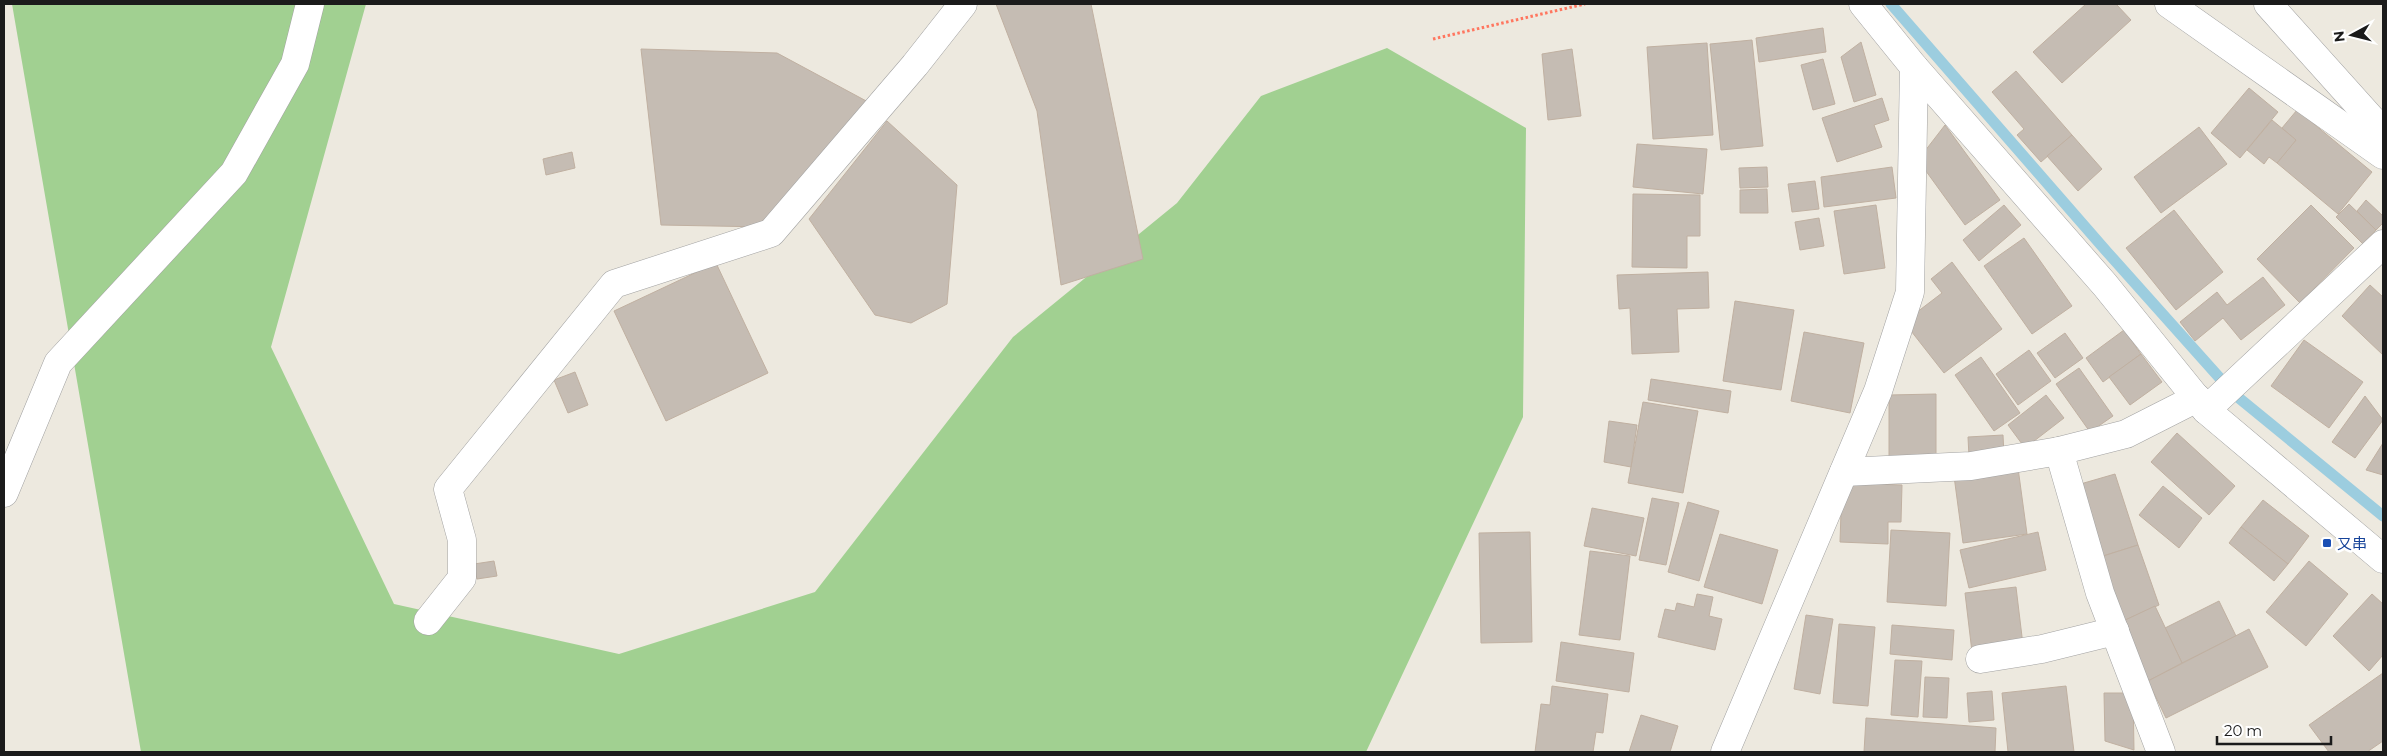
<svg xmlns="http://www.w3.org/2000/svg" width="2387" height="756" font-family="Montserrat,'Noto Sans JP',sans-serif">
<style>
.forest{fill:#a1d091}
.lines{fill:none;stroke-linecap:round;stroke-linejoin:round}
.stream{stroke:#9ccddf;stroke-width:11}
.building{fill:#c5bcb3;stroke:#c0b0a1}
.minor-casing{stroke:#a2a2a2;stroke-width:29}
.path{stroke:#ff765f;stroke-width:3;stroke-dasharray:2.5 2.5;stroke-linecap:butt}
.minor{stroke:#fff;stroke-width:28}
.transit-dot{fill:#1a4fb4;stroke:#fff;stroke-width:2}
.labels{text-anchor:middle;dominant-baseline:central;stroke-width:5;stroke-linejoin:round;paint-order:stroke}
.transit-label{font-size:15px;fill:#164399;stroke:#fff;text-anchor:start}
</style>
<rect width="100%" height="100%" fill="#ede9df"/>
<polygon class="forest" points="12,4 366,4 271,347 394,604 619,654 815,592 1013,337 1177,203 1261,96 1387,48 1526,128 1523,417 1366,752 141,752"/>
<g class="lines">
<polyline class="stream" points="1891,4 2108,253 2234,394 2383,516"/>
</g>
<g class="building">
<polygon points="996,4 1091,4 1143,259 1061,285 1037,111"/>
<polygon points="2086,4 2116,4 2131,20 2062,83 2033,52"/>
<polygon points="1823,28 1826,52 1759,62 1756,38"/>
<polygon points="1752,40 1763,146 1721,150 1710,44"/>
<polygon points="1861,42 1876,95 1854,102 1841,57"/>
<polygon points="1707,43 1713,135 1653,139 1647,47"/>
<polygon points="641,49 777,53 870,103 766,227 661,225"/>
<polygon points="1572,49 1581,116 1548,120 1542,54"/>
<polygon points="1823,59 1835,104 1813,110 1801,65"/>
<polygon points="2016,71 2072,135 2041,162 2017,135 2024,129 1992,92"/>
<polygon points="2249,88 2278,112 2240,158 2211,133"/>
<polygon points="1882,98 1889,120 1874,125 1882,147 1837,162 1822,118"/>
<polygon points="2297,110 2372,172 2338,214 2277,163 2296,140 2282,128"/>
<polygon points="2272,120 2296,140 2277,163 2269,157 2264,164 2247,150"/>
<polygon points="887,121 957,185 947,304 911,323 875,315 809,219"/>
<polygon points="1945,125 2000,200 1965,225 1918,160"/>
<polygon points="2199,127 2227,164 2161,213 2134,177"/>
<polygon points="2072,135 2102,169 2078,191 2047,156"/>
<polygon points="1637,144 1707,149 1703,194 1633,187"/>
<polygon points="572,152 575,168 546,175 543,159"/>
<polygon points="1767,167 1768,187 1740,188 1739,168"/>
<polygon points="1892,167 1896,198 1824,207 1821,177"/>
<polygon points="1815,181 1819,209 1792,212 1788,184"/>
<polygon points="1767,189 1768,213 1740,213 1740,190"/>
<polygon points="1633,194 1700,195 1700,236 1687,236 1687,268 1632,267"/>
<polygon points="2366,200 2383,216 2383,223 2376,230 2357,211"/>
<polygon points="2349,204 2376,230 2363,244 2336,217"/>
<polygon points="1876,205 1885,268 1844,274 1834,211"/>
<polygon points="2004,205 2021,225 1979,261 1963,240"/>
<polygon points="2311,205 2354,248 2300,303 2257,259"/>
<polygon points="2174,210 2223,272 2176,310 2126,248"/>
<polygon points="1819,218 1824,246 1800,250 1795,222"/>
<polygon points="2024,238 2072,306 2032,334 1984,266"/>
<polygon points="1952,262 2002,329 1944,373 1904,322 1942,293 1931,279"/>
<polygon points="716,263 768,373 666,421 614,311"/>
<polygon points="1708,272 1709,308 1677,309 1679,352 1632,354 1630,308 1619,309 1617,275"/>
<polygon points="2263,277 2285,305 2241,340 2223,318 2195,341 2180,322 2217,292 2227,305"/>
<polygon points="2370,285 2383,297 2383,355 2342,316"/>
<polygon points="1735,301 1794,310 1781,390 1723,381"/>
<polygon points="2124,330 2141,354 2103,382 2086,358"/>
<polygon points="1804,332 1864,343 1850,413 1791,401"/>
<polygon points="2065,333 2083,358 2055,378 2037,353"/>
<polygon points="2304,340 2363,382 2329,428 2271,386"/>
<polygon points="2029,350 2051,381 2018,405 1996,374"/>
<polygon points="2141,354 2162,382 2130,405 2109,377"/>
<polygon points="1981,357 2020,413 1994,431 1955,375"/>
<polygon points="2079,368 2113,416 2090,432 2056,384"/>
<polygon points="575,372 588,405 568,413 554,380"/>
<polygon points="1651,379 1731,391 1728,413 1648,400"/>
<polygon points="1936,394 1936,458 1889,458 1889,395"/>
<polygon points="2046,395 2064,418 2025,448 2008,425"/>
<polygon points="2365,396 2383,420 2355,458 2332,442"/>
<polygon points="1643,402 1698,411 1683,493 1628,483"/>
<polygon points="1609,421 1637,425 1631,467 1604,462"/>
<polygon points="2177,433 2235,486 2209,515 2151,462"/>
<polygon points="2003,435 2004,455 1969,457 1968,437"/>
<polygon points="2383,443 2383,475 2366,470"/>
<polygon points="2018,468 2027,534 1963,543 1954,476"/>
<polygon points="2115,474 2138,545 2100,557 2077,485"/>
<polygon points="1842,483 1902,485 1901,522 1888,522 1888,544 1840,542"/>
<polygon points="2163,486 2202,518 2179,548 2139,515"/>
<polygon points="1652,498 1679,503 1666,565 1639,560"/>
<polygon points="2263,500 2309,536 2288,564 2241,527"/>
<polygon points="1688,502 1719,511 1699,581 1668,572"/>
<polygon points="1592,508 1644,518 1636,556 1584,546"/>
<polygon points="2241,527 2288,564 2274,581 2229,543"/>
<polygon points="1891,530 1950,533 1946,606 1887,602"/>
<polygon points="1530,532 1532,642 1481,643 1479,533"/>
<polygon points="2038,532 2046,570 1969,588 1960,550"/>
<polygon points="1720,534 1778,550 1762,604 1704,587"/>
<polygon points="2138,545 2159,605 2121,622 2100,557"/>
<polygon points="1590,551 1630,556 1620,640 1579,635"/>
<polygon points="494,561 497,576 477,579 474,564"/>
<polygon points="2309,561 2348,594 2306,646 2266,612"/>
<polygon points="2016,587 2023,645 1972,652 1965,593"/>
<polygon points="1697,594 1713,597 1709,616 1722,619 1715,650 1658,637 1665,609 1675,611 1677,603 1694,607"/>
<polygon points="2372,594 2383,604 2383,655 2369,671 2333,636"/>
<polygon points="2219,601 2236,636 2182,663 2165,628"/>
<polygon points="2155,606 2182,663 2148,681 2121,622"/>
<polygon points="1806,615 1833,619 1820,694 1794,689"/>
<polygon points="1839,624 1875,627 1868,706 1833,703"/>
<polygon points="1892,625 1954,630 1952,660 1890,654"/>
<polygon points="2249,629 2268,667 2166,718 2148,681"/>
<polygon points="1561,642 1634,653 1629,692 1556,681"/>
<polygon points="1895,660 1922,661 1918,717 1891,715"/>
<polygon points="2383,673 2383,741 2367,752 2329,752 2309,725"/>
<polygon points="1925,677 1949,678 1947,718 1923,717"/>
<polygon points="1552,686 1608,694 1603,733 1596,732 1593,752 1535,752 1541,704 1550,705"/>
<polygon points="2066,686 2074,752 2008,752 2002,693"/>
<polygon points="1992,691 1994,720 1969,722 1967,693"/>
<polygon points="2104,693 2133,693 2134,750 2105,741"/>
<polygon points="1641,715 1678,726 1670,752 1629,752"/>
<polygon points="1866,718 1996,728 1995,752 1864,752"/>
</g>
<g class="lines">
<defs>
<g id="minor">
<polyline points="1863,4 1914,67 2105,285 2206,410 2383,559"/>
<polyline points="2169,4 2383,155"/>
<polyline points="2268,4 2383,132"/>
<polyline points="2206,410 2383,244"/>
<polyline points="2059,451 2100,593 2161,752"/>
<polyline points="1844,472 1971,466 2059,451 2126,434 2197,398"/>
<polyline points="4,493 58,363 234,173 295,64 310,4"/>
<polyline points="428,621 462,578 462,540 448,489 614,284 771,233 915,65 963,4"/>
<polyline points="1980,659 2042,649 2115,631"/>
<polyline points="1725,752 1878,391 1910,292 1914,67"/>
</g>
</defs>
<use href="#minor" class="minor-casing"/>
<polyline class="path" points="1433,39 1585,4"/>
<use href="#minor" class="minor"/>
</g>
<rect class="transit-dot" x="2322" y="538" width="10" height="10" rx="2.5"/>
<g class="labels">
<g class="transit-label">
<text x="2337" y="543">又串</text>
</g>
</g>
<rect width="2387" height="756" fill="none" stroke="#1b1b1b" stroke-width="10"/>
<g transform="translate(2352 35) rotate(263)" stroke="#ffffff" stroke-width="4" paint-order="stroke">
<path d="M0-4L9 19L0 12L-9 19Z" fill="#1b1b1b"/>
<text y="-8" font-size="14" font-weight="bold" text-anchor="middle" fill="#1b1b1b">N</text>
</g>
<path d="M2217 736v8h114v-8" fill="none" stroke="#1b1b1b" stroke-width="2.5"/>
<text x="2224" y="736" font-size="15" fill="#1b1b1b" stroke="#ffffff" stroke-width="4" paint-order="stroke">20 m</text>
</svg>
